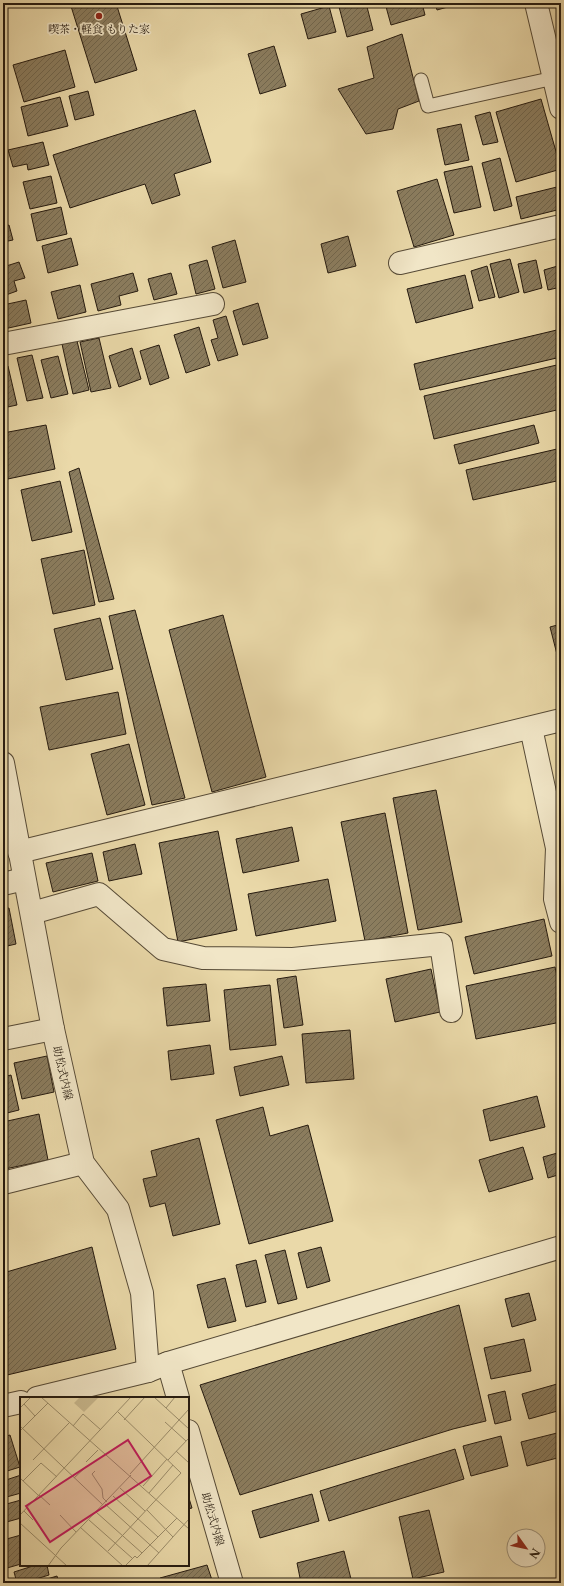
<svg xmlns="http://www.w3.org/2000/svg" width="564" height="1586" font-family="'Libre Caslon Text','Noto Serif JP',serif">
<style>
.building{fill:url(#building-hatch);stroke:#251a0f}
.lines{fill:none;stroke-linecap:round;stroke-linejoin:round}
.service-casing{stroke:#564a36;stroke-width:15}
.minor-casing{stroke:#564a36;stroke-width:24}
.service{stroke:#f1e6c7;stroke-width:13}
.minor{stroke:#f1e6c7;stroke-width:22}
.poi-dot{fill:#8f2418;stroke:#f1e6c7;stroke-width:1.5}
.labels{text-anchor:middle;dominant-baseline:central;stroke-width:3.5;stroke-linejoin:round;paint-order:stroke}
.poi-label{font-size:11px;fill:#251a0f;stroke:#f1e6c7}
.street-label{font-size:11px;fill:#251a0f;stroke:#f1e6c7}
.inset-road{fill:none;stroke:#9b8d6b;stroke-width:1}
.view{fill:#c2185b;fill-opacity:0.15;stroke:#c2185b;stroke-width:2}
.inset-edge{fill:none;stroke:#251a0f;stroke-width:2}
</style>
<defs>
<pattern id="building-hatch" width="6" height="6" patternUnits="userSpaceOnUse"><rect width="6" height="6" fill="#8b7d5f"/><path d="M-1 1l2-2M0 6l6-6M5 7l2-2" fill="none" stroke="#71664d"/></pattern>
</defs>
<rect width="100%" height="100%" fill="#ead9a9"/>
<filter id="stains"><feTurbulence type="fractalNoise" baseFrequency=".005" numOctaves="4"/><feColorMatrix values="0 0 0 0 .2 0 0 0 0 .09 0 0 0 0 .02 0 0 0 .5 -.17"/></filter>
<radialGradient id="worn" r=".72"><stop offset=".6" stop-color="#630" stop-opacity="0"/><stop offset="1" stop-color="#630" stop-opacity=".3"/></radialGradient>
<g class="building">
<polygon points="70,3 116,3 137,70 95,83"/>
<polygon points="338,3 366,3 373,30 347,37"/>
<polygon points="385,3 422,3 425,15 391,25"/>
<polygon points="435,3 462,3 437,10"/>
<polygon points="329,6 336,32 308,39 301,14"/>
<polygon points="402,34 419,101 398,109 393,129 366,134 338,89 374,78 367,47"/>
<polygon points="274,46 286,86 260,94 248,54"/>
<polygon points="65,50 75,87 24,102 13,65"/>
<polygon points="88,91 94,115 75,120 69,96"/>
<polygon points="60,97 68,126 28,136 21,107"/>
<polygon points="541,99 561,169 516,182 496,112"/>
<polygon points="195,110 211,162 174,174 180,195 152,204 145,184 70,208 53,155"/>
<polygon points="490,112 498,142 483,145 475,116"/>
<polygon points="461,124 469,160 445,165 437,129"/>
<polygon points="43,142 49,165 28,170 27,164 13,167 8,150"/>
<polygon points="500,158 512,206 494,211 482,163"/>
<polygon points="472,166 481,207 454,213 444,172"/>
<polygon points="51,176 57,203 30,209 23,182"/>
<polygon points="437,179 454,235 414,247 397,191"/>
<polygon points="561,186 561,209 521,219 516,197"/>
<polygon points="61,207 67,234 37,241 31,214"/>
<polygon points="9,225 13,240 3,242 3,227"/>
<polygon points="348,236 356,266 328,273 321,244"/>
<polygon points="71,238 78,265 48,273 42,246"/>
<polygon points="235,240 246,282 223,288 212,247"/>
<polygon points="510,259 519,292 499,298 490,264"/>
<polygon points="207,260 215,289 196,294 189,265"/>
<polygon points="536,260 542,288 524,293 518,264"/>
<polygon points="19,262 25,278 14,281 17,291 3,296 3,267"/>
<polygon points="561,265 561,287 548,290 544,270"/>
<polygon points="487,266 495,297 479,301 471,271"/>
<polygon points="133,273 138,291 119,296 121,305 98,311 91,284"/>
<polygon points="171,273 177,294 154,300 148,279"/>
<polygon points="465,275 473,308 416,323 407,289"/>
<polygon points="80,285 86,312 58,319 51,292"/>
<polygon points="26,300 31,323 4,329 3,305"/>
<polygon points="258,303 268,338 243,345 233,311"/>
<polygon points="226,316 238,355 218,361 211,340 218,338 213,320"/>
<polygon points="199,327 210,365 186,373 174,335"/>
<polygon points="561,329 561,357 420,390 414,364"/>
<polygon points="99,338 111,388 91,392 80,342"/>
<polygon points="77,341 89,390 73,394 62,344"/>
<polygon points="159,345 169,378 150,385 140,351"/>
<polygon points="132,348 141,379 119,387 109,356"/>
<polygon points="32,355 43,398 27,401 17,358"/>
<polygon points="58,356 68,394 51,398 41,360"/>
<polygon points="561,364 561,409 434,439 424,396"/>
<polygon points="8,366 17,405 3,408 3,367"/>
<polygon points="46,425 55,469 3,480 3,433"/>
<polygon points="534,425 539,443 459,464 454,445"/>
<polygon points="557,449 561,466 561,480 473,500 466,470"/>
<polygon points="79,468 114,599 99,602 69,472"/>
<polygon points="60,481 72,532 32,541 21,490"/>
<polygon points="84,550 95,605 53,614 41,559"/>
<polygon points="135,610 185,798 152,805 109,616"/>
<polygon points="223,615 266,777 212,792 169,630"/>
<polygon points="100,618 113,669 66,680 54,629"/>
<polygon points="561,624 561,670 550,627"/>
<polygon points="118,692 126,734 49,750 40,707"/>
<polygon points="129,744 145,805 107,815 91,754"/>
<polygon points="436,790 462,922 418,930 393,798"/>
<polygon points="385,813 408,933 365,941 341,822"/>
<polygon points="292,827 299,861 243,873 236,839"/>
<polygon points="218,831 237,930 178,942 159,843"/>
<polygon points="135,844 142,874 109,881 103,852"/>
<polygon points="92,853 98,881 53,892 46,863"/>
<polygon points="328,879 336,921 256,936 248,894"/>
<polygon points="9,908 16,944 3,947 3,909"/>
<polygon points="544,919 552,956 474,974 465,937"/>
<polygon points="555,967 561,996 561,1022 476,1039 466,986"/>
<polygon points="431,969 440,1012 395,1022 386,979"/>
<polygon points="296,976 303,1025 284,1028 277,979"/>
<polygon points="206,984 210,1021 167,1026 163,988"/>
<polygon points="270,985 276,1045 230,1050 224,990"/>
<polygon points="350,1030 354,1079 306,1083 302,1034"/>
<polygon points="210,1045 214,1074 171,1080 168,1051"/>
<polygon points="47,1056 54,1092 22,1099 14,1063"/>
<polygon points="282,1056 289,1085 240,1096 234,1067"/>
<polygon points="11,1075 19,1110 3,1114 3,1077"/>
<polygon points="537,1096 545,1127 490,1141 483,1110"/>
<polygon points="263,1107 270,1136 308,1125 333,1221 249,1244 216,1120"/>
<polygon points="39,1114 48,1160 5,1169 3,1161 3,1122"/>
<polygon points="199,1138 220,1224 173,1236 165,1203 150,1207 143,1179 157,1176 151,1151"/>
<polygon points="523,1147 533,1179 489,1192 479,1160"/>
<polygon points="561,1152 561,1174 548,1178 543,1157"/>
<polygon points="92,1247 116,1349 3,1376 3,1273"/>
<polygon points="321,1247 330,1281 307,1288 298,1253"/>
<polygon points="285,1250 297,1299 278,1304 265,1255"/>
<polygon points="256,1260 266,1302 246,1307 236,1265"/>
<polygon points="225,1278 236,1321 208,1328 197,1285"/>
<polygon points="529,1293 536,1320 512,1327 505,1299"/>
<polygon points="459,1305 486,1421 453,1429 240,1495 200,1385"/>
<polygon points="524,1339 531,1371 491,1379 484,1348"/>
<polygon points="557,1384 561,1400 561,1410 529,1419 522,1394"/>
<polygon points="505,1391 511,1420 495,1424 488,1395"/>
<polygon points="561,1432 561,1457 527,1466 521,1442"/>
<polygon points="10,1435 20,1467 4,1472 3,1437"/>
<polygon points="501,1436 508,1466 471,1476 463,1446"/>
<polygon points="455,1449 464,1479 329,1521 320,1491"/>
<polygon points="21,1475 21,1493 3,1498 3,1481"/>
<polygon points="312,1494 319,1521 260,1538 252,1511"/>
<polygon points="188,1495 192,1508 188,1509"/>
<polygon points="21,1500 21,1518 3,1523 3,1505"/>
<polygon points="429,1510 444,1572 413,1579 399,1517"/>
<polygon points="21,1535 21,1564 7,1568 3,1555 3,1540"/>
<polygon points="344,1551 352,1583 301,1583 297,1563"/>
<polygon points="36,1565 47,1565 49,1575 23,1583 17,1583 14,1572"/>
<polygon points="207,1565 213,1583 161,1583 160,1578"/>
<polygon points="57,1576 59,1583 34,1583"/>
</g>
<g class="lines">
<defs>
<polyline id="service" points="421,80 428,106 554,78"/>
<g id="minor">
<polyline points="536,3 561,108"/>
<polyline points="400,263 561,226"/>
<polyline points="3,344 213,304"/>
<polyline points="531,728 557,848 555,899 561,922"/>
<polyline points="3,763 53,1029 83,1163 118,1209 142,1293 148,1371"/>
<polyline points="19,852 561,720"/>
<polyline points="3,884 24,879"/>
<polyline points="32,913 99,894 163,949 203,958 293,959 441,944 451,1011"/>
<polyline points="3,1039 53,1029"/>
<polyline points="3,1183 83,1163"/>
<polyline points="168,1363 178,1398"/>
<polyline points="37,1398 148,1371 168,1363 561,1247"/>
<polyline points="3,1406 21,1402"/>
<polyline points="188,1431 232,1583"/>
</g>
</defs>
<use href="#service" class="service-casing"/>
<use href="#minor" class="minor-casing"/>
<use href="#service" class="service"/>
<use href="#minor" class="minor"/>
</g>
<circle class="poi-dot" cx="99" cy="16" r="4"/>
<g class="labels">
<g class="poi-label">
<text x="99" y="29">喫茶・軽食 もりた家</text>
</g>
<g class="street-label">
<text transform="translate(63 1073) rotate(77)">助松式内線</text>
<text transform="translate(213 1519) rotate(74)">助松式内線</text>
</g>
</g>
<g transform="translate(20 1397)">
<rect width="169" height="169" fill="#ead9a9"/>
<path d="M60,0h19l-15,15 -10,-9z" fill="#c9b98f"/>
<path class="inset-road" d="M21,0l148,132M134,0l35,32M4,7l11,12M0,11l11,-11M146,11l9,-11M104,23l21,-23M145,25l21,19M0,29l83,79M53,29l10,-12 18,16M0,34l28,-28M156,54l13,12M13,63l36,-37M148,63l21,-22M66,65l12,-12M75,74l-3,3 10,15 1,9 4,4M110,77l59,-65M0,81l19,18M54,81l13,-12M3,84l18,-18 16,14M123,89l24,-27M100,91l25,23M129,96l24,-28M19,98l11,10M93,99l45,41M85,107l54,49M127,113l26,27M4,114l9,9M76,115l46,41M0,118l111,-118M40,118l16,17M69,123l43,38M0,126l47,43M60,130l43,39M88,154l73,-78 -63,-61M28,169l13,-18 70,-73M105,169l10,-10 2,2 40,-40M127,169l42,-47"/>
<path class="view" d="M108,43l23,36 -101,66 -24,-36z"/>
<rect width="169" height="169" class="inset-edge"/>
</g>
<rect width="564" height="1586" fill="none" stroke="#ead9a9" stroke-width="16"/>
<rect x="4" y="4" width="556" height="1578" fill="none" stroke="#251a0f" stroke-width="2"/>
<rect x="8" y="8" width="548" height="1570" fill="none" stroke="#251a0f"/>
<g transform="translate(526 1548) rotate(123)"><circle r="19" fill="#f1e6c7" stroke="#9f947d"/>
<path d="M0-3L7 15L0 10L-7 15Z" fill="#8f2418"/>
<text y="-6" font-size="11" font-weight="bold" text-anchor="middle" fill="#251a0f">N</text>
</g>
<rect width="100%" height="100%" filter="url(#stains)"/>
<rect width="100%" height="100%" fill="url(#worn)"/>
</svg>
